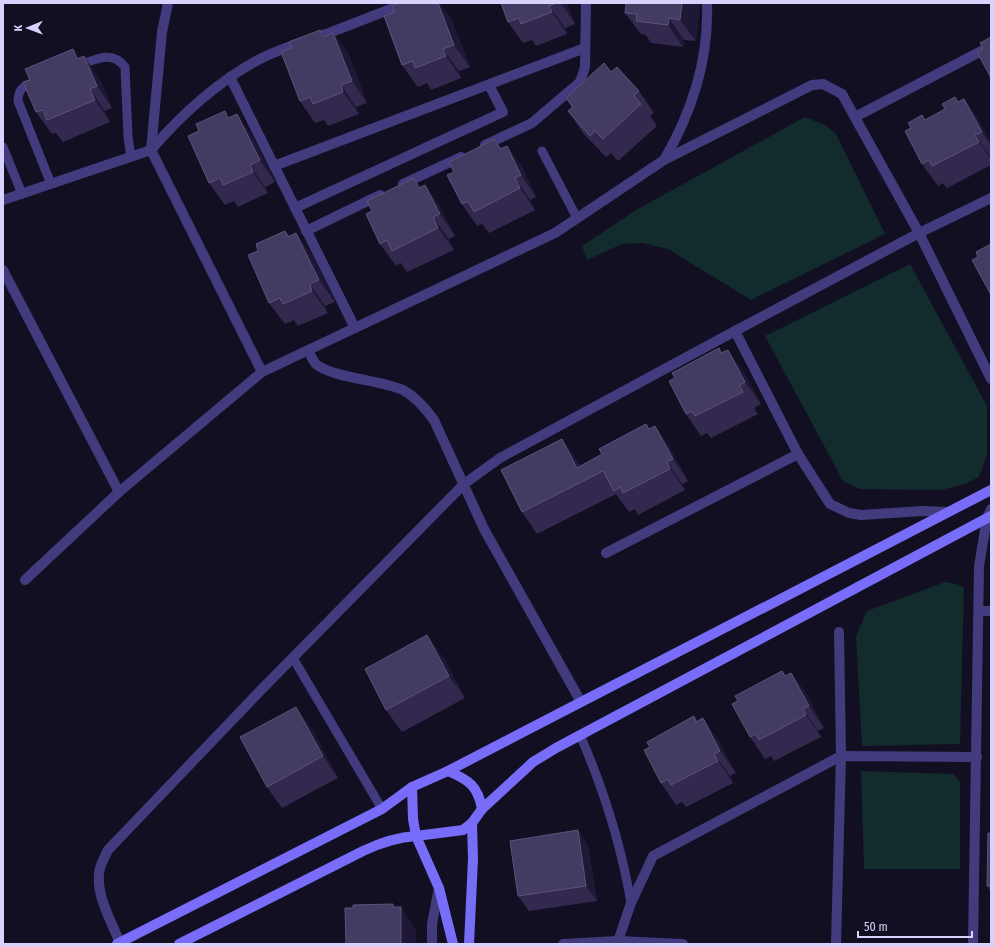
<svg xmlns="http://www.w3.org/2000/svg" width="994" height="947" font-family="'Fira Sans Condensed',sans-serif">
<style>
.green{fill:#122b2c}
.lines{fill:none;stroke-linecap:round;stroke-linejoin:round}
.lane{stroke:#423c7f;stroke-width:9}
.street{stroke:#423c7f;stroke-width:10}
.secondary{stroke:#786df9;stroke-width:10}
.wall{fill:#33294f}
.shaded-wall{fill:#1e1735}
.building{fill:#443b62;stroke:#5c537a}
</style>
<rect width="100%" height="100%" fill="#130f22"/>
<g class="green">
<polygon points="805,117 825,125 836,134 885,234 751,300 668,249 643,243 622,244 587,260 582,246 636,210"/>
<polygon points="910,264 987,406 987,456 979,477 965,484 941,490 860,489 843,481 765,336"/>
<polygon points="945,582 956,584 964,588 960,744 862,746 856,636 867,611"/>
<polygon points="861,771 953,774 960,782 960,869 864,869"/>
</g>
<g class="lines">
<g class="lane">
<path d="M77,66c17,-6 35,-17 48,1l3,70 3,20"/>
<path d="M35,82c-10,3 -17,6 -17,19l33,83"/>
<polyline points="3,147 22,194"/>
<polyline points="542,151 577,218"/>
<polyline points="293,658 382,809"/>
<path d="M580,735c24,55 41,109 51,168"/>
</g>
<g class="street">
<polyline points="168,3 162,32 151,150 262,372"/>
<polyline points="230,77 355,328"/>
<polyline points="855,117 991,46"/>
<polyline points="485,145 532,123 580,82 585,67 586,3"/>
<path d="M664,160c28,-48 45,-100 43,-157"/>
<polyline points="274,166 585,48"/>
<polyline points="403,184 461,157"/>
<path d="M3,200l148,-50c31,-36 65,-67 107,-90 23,-12 47,-19 71,-27 26,-10 52,-20 77,-30"/>
<polyline points="295,208 503,112 489,85"/>
<polyline points="306,231 380,195"/>
<polyline points="3,270 119,492"/>
<polyline points="735,331 798,454 830,504 849,513 861,515 923,511 948,512"/>
<path d="M308,351c3,4 5,10 8,13 16,14 65,16 87,26 13,7 23,19 31,30l50,109 97,173"/>
<polyline points="606,553 798,454"/>
<polyline points="25,580 119,492 262,372 555,233 664,160 812,85 823,84 842,94 919,233 991,379"/>
<polyline points="979,611 991,611"/>
<path d="M120,943c-9,-23 -26,-50 -20,-75 2,-6 5,-12 8,-18l151,-158 205,-208 36,-26 235,-127 184,-98 72,-35"/>
<polyline points="432,944 432,924 439,888"/>
<polyline points="563,944 617,941 683,944"/>
<polyline points="617,944 631,903 653,856 841,756 977,757"/>
<polyline points="836,944 841,756 839,632"/>
<polyline points="973,944 979,566 987,518 991,509"/>
</g>
<g class="secondary">
<path d="M412,787l1,32 3,17 47,-6 9,-7 10,-14c-4,-23 -13,-29 -34,-38"/>
<polyline points="482,809 533,762 556,748 991,516"/>
<polyline points="117,944 382,809 412,787 448,771 991,490"/>
<path d="M179,944l184,-93c17,-8 35,-14 53,-15l23,52 14,56"/>
<polyline points="469,944 473,859 472,823"/>
</g>
</g>
<g class="wall">
<polygon points="399,3 440,3 451,19 470,67 459,71 461,78 431,90 427,83 418,87 402,65 395,12"/>
<polygon points="501,3 567,3 575,24 565,28 567,34 536,46 532,40 523,43 508,22"/>
<polygon points="700,3 696,41 684,40 683,47 651,43 646,35 641,34 625,13"/>
<polygon points="320,30 324,36 333,33 349,55 367,103 356,107 359,114 328,126 324,120 315,123 300,101 292,48"/>
<polygon points="73,49 79,58 99,78 112,108 105,111 110,122 63,142 56,133 52,134 36,112 30,80"/>
<polygon points="611,72 639,91 654,113 650,116 657,126 618,161 611,153 606,157 583,133 568,111 572,108 566,98"/>
<polygon points="964,99 979,121 991,143 991,165 947,188 943,183 938,186 922,164 958,102"/>
<polygon points="230,117 252,136 275,182 265,187 268,193 238,207 234,201 225,205 209,183"/>
<polygon points="495,139 502,148 507,146 522,167 536,197 530,200 535,210 489,233 482,224 477,226 462,204 454,172"/>
<polygon points="425,185 440,207 455,236 449,239 454,250 407,272 401,263 396,266 380,244 420,187"/>
<polygon points="285,231 290,236 312,255 335,302 325,306 328,313 298,326 294,320 285,324 269,303 258,251"/>
<polygon points="722,353 743,371 761,404 754,408 758,414 711,438 707,433 701,436 686,414"/>
<polygon points="655,426 670,448 688,481 682,484 685,490 638,515 635,509 629,512 616,494 537,534 522,512 578,461 580,466"/>
<polygon points="443,657 465,698 402,732 386,710"/>
<polygon points="782,671 786,676 791,673 807,695 824,728 818,731 821,737 774,761 771,756 765,759 750,737 738,701"/>
<polygon points="694,716 697,721 718,740 736,773 730,776 733,783 686,807 682,802 676,805 661,783 650,747"/>
<polygon points="312,729 338,778 282,808 267,787"/>
<polygon points="578,830 588,846 597,901 529,911 518,896"/>
<polygon points="991,833 991,892 987,886"/>
</g>
<g class="shaded-wall">
<polygon points="438,3 440,3 451,19 470,67 454,45"/>
<polygon points="561,3 567,3 575,24"/>
<polygon points="682,3 700,3 696,41 680,20"/>
<polygon points="549,6 565,28 567,34 552,12"/>
<polygon points="669,18 684,40 683,47 668,25"/>
<polygon points="333,33 349,55 367,103 352,81"/>
<polygon points="73,49 88,70 77,59"/>
<polygon points="443,49 459,71 461,78 446,56"/>
<polygon points="84,56 99,78 112,108 97,86"/>
<polygon points="341,85 356,107 359,114 343,92"/>
<polygon points="90,89 105,111 110,122 95,100"/>
<polygon points="964,99 979,121 991,143 991,146 982,132"/>
<polygon points="237,114 252,136 275,182 260,160"/>
<polygon points="975,135 991,157 991,159 979,142"/>
<polygon points="495,139 511,160 500,149"/>
<polygon points="507,146 522,167 536,197 521,175"/>
<polygon points="250,165 265,187 268,193 253,172"/>
<polygon points="414,178 429,200 419,188"/>
<polygon points="515,178 530,200 535,210 520,188"/>
<polygon points="425,185 440,207 455,236 440,214"/>
<polygon points="433,217 449,239 454,250 438,228"/>
<polygon points="296,233 312,255 335,302 319,280"/>
<polygon points="310,284 325,306 328,313 312,291"/>
<polygon points="728,350 743,371 761,404 745,382"/>
<polygon points="655,426 670,448 688,481 673,459"/>
<polygon points="562,439 578,461 587,479 577,468"/>
<polygon points="667,462 682,484 685,490 670,469"/>
<polygon points="427,635 443,657 465,698 449,676"/>
<polygon points="791,673 807,695 824,728 809,706"/>
<polygon points="296,707 312,729 338,778 323,756"/>
<polygon points="803,709 818,731 821,737 806,715"/>
<polygon points="703,718 718,740 736,773 720,751"/>
<polygon points="714,754 730,776 733,783 718,761"/>
<polygon points="578,830 588,846 597,901 586,886"/>
<polygon points="393,904 401,915 401,907 416,929 416,944 401,944 393,907"/>
</g>
<g class="building">
<polygon points="399,3 438,3 454,45 443,49 446,56 415,68 413,61 402,65 384,16 395,12 392,6"/>
<polygon points="501,3 557,3 549,6 552,12 521,24 519,18 508,22"/>
<polygon points="626,3 682,3 680,20 669,18 668,25 636,21 637,14 625,13"/>
<polygon points="320,30 323,37 333,33 352,81 341,85 343,92 313,104 310,97 300,101 281,52 292,48 289,42"/>
<polygon points="991,37 991,78 977,52 983,48 980,43"/>
<polygon points="73,49 77,59 84,56 97,86 90,89 95,100 47,120 43,110 36,112 23,82 30,80 25,69"/>
<polygon points="604,63 611,72 617,67 639,91 634,96 641,104 603,139 595,131 590,136 568,111 573,107 566,98"/>
<polygon points="955,97 958,102 964,99 982,132 975,135 979,142 932,166 929,160 922,164 905,131 911,128 908,123 922,115 925,120 945,109 942,104"/>
<polygon points="225,111 228,118 237,114 260,160 250,165 253,172 223,185 220,178 209,183 188,136 199,131 196,124"/>
<polygon points="495,139 500,149 507,146 521,175 515,178 520,188 474,212 468,201 462,204 447,175 454,172 449,162"/>
<polygon points="414,178 419,188 425,185 440,214 433,217 438,228 392,251 387,240 380,244 366,214 372,211 367,201"/>
<polygon points="285,231 288,237 296,233 319,280 310,284 312,291 283,304 280,298 269,303 248,255 258,251 256,244"/>
<polygon points="991,244 991,292 990,293 972,260 978,257 976,252"/>
<polygon points="719,348 721,353 728,350 745,382 739,386 743,392 695,416 692,411 686,414 669,381 675,378 672,373"/>
<polygon points="646,424 649,429 655,426 673,459 667,462 670,469 623,493 620,487 614,491 603,471 522,512 501,470 562,439 577,468 602,454 599,449"/>
<polygon points="427,635 449,676 386,710 365,669"/>
<polygon points="782,671 785,676 791,673 809,706 803,709 806,715 759,740 756,734 750,737 732,704 738,701 735,696"/>
<polygon points="296,707 323,756 267,787 240,737"/>
<polygon points="694,716 696,722 703,718 720,751 714,754 718,761 671,785 668,779 661,783 644,750 650,747 647,742"/>
<polygon points="578,830 586,886 518,896 510,841"/>
<polygon points="988,833 991,833 991,886 987,886"/>
<polygon points="393,904 393,907 401,907 401,944 346,944 345,908 353,908 353,905"/>
</g>
<rect width="994" height="947" fill="none" stroke="#d9d2fd" stroke-width="8"/>
<g transform="translate(28 28) rotate(269)" stroke="#130f22" stroke-width="3" paint-order="stroke">
<path d="M0-3L7 15L0 10L-7 15Z" fill="#d9d2fd"/>
<text y="-6" font-size="11" font-weight="bold" text-anchor="middle" fill="#d9d2fd">K</text>
</g>
<path d="M858 931v6h114v-6" fill="none" stroke="#d9d2fd" stroke-width="2"/>
<text x="864" y="931" font-size="12" fill="#d9d2fd" stroke="#130f22" stroke-width="3" paint-order="stroke">50 m</text>
</svg>
